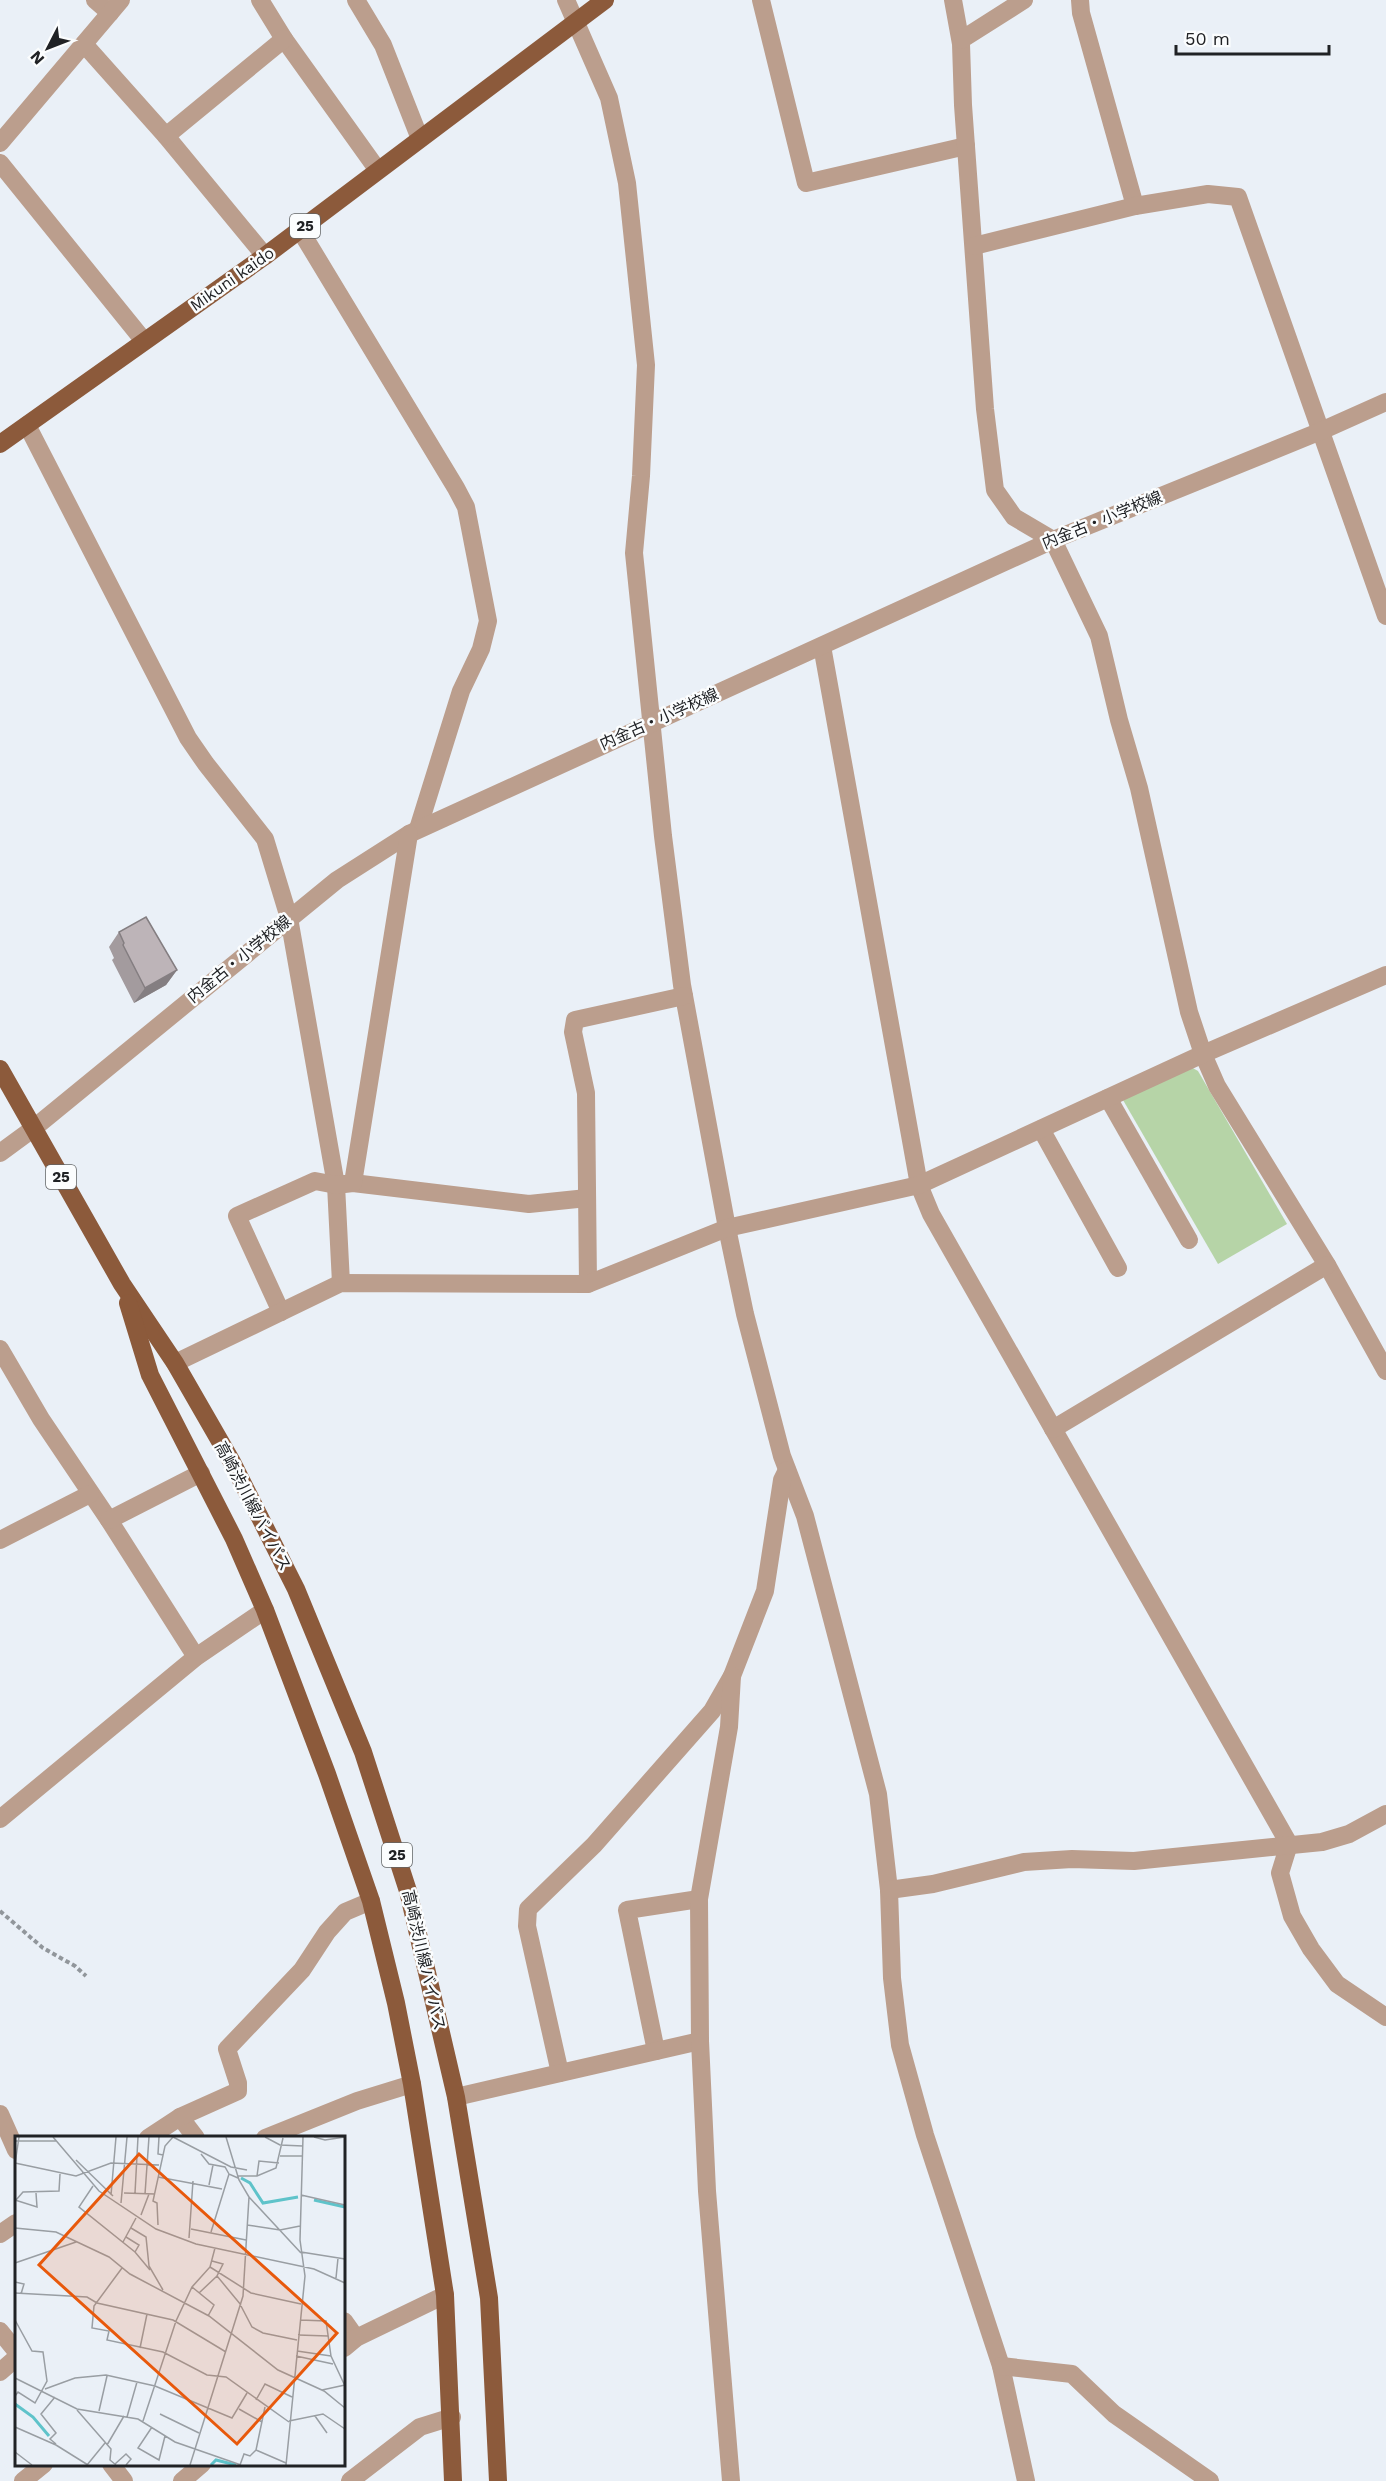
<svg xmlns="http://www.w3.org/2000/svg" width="1386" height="2481" font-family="'Work Sans','Noto Sans JP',sans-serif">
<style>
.green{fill:#b6d4a7}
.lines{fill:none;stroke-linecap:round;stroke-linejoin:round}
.path{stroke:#91969b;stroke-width:4;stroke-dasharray:4.5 3;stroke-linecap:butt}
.minor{stroke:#bb9e8d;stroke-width:18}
.major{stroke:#8c5a3b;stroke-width:18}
.wall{fill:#a39b9e}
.shaded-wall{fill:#847e81}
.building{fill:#bdb4b8;stroke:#847e81;stroke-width:1.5}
.labels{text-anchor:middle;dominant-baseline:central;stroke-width:5;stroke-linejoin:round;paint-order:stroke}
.shield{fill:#fbfdfe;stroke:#626466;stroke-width:1.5}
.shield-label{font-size:15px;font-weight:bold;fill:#202225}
.street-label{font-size:16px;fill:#202225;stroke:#fbfdfe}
.inset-river{fill:none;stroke:#5fc3ca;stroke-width:3}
.inset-road{fill:none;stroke:#999ea3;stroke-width:1.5}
.view{fill:#e8590c;fill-opacity:0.15;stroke:#e8590c;stroke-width:3}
.inset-edge{fill:none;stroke:#202225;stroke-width:3}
</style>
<rect width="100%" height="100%" fill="#eaf0f7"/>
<polygon class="green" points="1191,1067 1198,1071 1287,1224 1218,1264 1123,1100"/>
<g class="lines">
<polyline class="path" points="0,1911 43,1948 75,1966 86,1976"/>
<g class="minor">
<polyline points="95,0 110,13"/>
<polyline points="260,0 284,39 377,169"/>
<polyline points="356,0 383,45 420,139"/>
<polyline points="566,0 609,98 627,183 646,365 641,476 634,553 663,836 682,985 727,1228 745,1314 782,1456 805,1516 878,1794 889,1890 892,1978 900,2045 925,2135 1001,2366 1026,2481"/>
<polyline points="761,0 806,183 966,146"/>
<polyline points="953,0 961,44 963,105 985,409 995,490 1014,517 1053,540 1099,636 1119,720 1139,788 1189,1012 1203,1054 1217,1086 1327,1265 1386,1371"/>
<polyline points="1080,0 1081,13 1135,206"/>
<polyline points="961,40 1024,0"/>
<polyline points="84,44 166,136 265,256"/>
<polyline points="166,136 284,39"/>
<polyline points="0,143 121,0"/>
<polyline points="0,163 144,341"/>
<polyline points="300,230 456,488 466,507 488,621 481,649 461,691 418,829"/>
<polyline points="974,246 1135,206 1208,194 1238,197 1386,616"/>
<polyline points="27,425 188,738 206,764 265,839 289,918 336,1185 341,1283"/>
<polyline points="822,646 919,1185 931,1214 1289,1844 1280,1873 1292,1916 1311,1949 1337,1984 1386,2017"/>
<polyline points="1108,1098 1189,1240"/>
<polyline points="1041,1129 1118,1268"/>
<polyline points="0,1153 34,1128 337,880 409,834 1053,540 1321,431 1386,402"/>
<polyline points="353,1183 529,1204 587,1198"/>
<polyline points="588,1284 586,1093 573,1032 575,1020 684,996"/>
<polyline points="281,1312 237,1216 315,1181 336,1185 353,1183 409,834"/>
<polyline points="0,1349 41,1419 109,1520 196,1657"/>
<polyline points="175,1363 341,1283 588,1284 727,1228 919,1185 1203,1054 1386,975"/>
<polyline points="1053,1429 1327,1265"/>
<polyline points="109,1520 201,1473"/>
<polyline points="0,1540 90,1494"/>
<polyline points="0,1819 196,1657 265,1610"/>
<polyline points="889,1890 933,1884 1024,1862 1072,1859 1134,1861 1322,1842 1349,1834 1386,1814"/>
<polyline points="656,2051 627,1910 699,1899"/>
<polyline points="560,2073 527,1926 528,1909 594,1845 712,1711 732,1676 765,1591 782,1480 787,1470"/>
<polyline points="456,2097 700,2041"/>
<polyline points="0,2114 16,2150"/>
<polyline points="180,2117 196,2138"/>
<polyline points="148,2138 180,2117 238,2091 238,2083 227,2049 302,1970 327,1932 345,1912 371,1901"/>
<polyline points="265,2138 357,2101 412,2084"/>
<polyline points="0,2234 16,2223"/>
<polyline points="344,2321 356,2338"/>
<polyline points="0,2331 16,2351"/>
<polyline points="344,2348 356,2338 445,2295"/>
<polyline points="1001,2366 1072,2374 1114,2414 1210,2481"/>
<polyline points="0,2372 16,2358"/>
<polyline points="111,2464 124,2481"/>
<polyline points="23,2481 44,2464"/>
<polyline points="182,2481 202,2464"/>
<polyline points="350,2481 420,2427 452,2417"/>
<polyline points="731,2481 707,2191 700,2041 699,1899 729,1727 732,1676"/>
</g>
<g class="major">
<polyline points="0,444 265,256 605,0"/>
<polyline points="0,1069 122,1284 175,1363 232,1462 296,1589 363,1752 408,1891 456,2097 489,2298 498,2481"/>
<polyline points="128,1303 150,1375 234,1539 265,1610 327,1774 371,1901 396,2003 412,2084 445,2295 453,2481"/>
</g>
</g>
<polygon class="wall" points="119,932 177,970 166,985 134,1003 112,960 114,958 109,947"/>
<polygon class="shaded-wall" points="177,970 166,985 134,1003 145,988"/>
<polygon class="building" points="146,917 177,970 145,988 123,945 124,943 119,932"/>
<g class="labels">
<g class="shield">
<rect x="290" y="214" width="30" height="24" rx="4.5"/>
<rect x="46" y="1165" width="30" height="24" rx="4.5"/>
<rect x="382" y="1843" width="30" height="24" rx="4.5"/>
</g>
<g class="shield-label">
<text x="305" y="226">25</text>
<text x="61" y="1177">25</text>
<text x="397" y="1855">25</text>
</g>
<g class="street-label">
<text transform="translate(232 279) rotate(-35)">Mikuni kaido</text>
<text transform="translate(1102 520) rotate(-22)">内金古・小学校線</text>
<text transform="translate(659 719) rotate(-24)">内金古・小学校線</text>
<text transform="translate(239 959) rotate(-39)">内金古・小学校線</text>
<text transform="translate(253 1506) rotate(62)">高崎渋川線バイパス</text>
<text transform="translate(424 1960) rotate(77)">高崎渋川線バイパス</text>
</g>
</g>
<g transform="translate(15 2136)">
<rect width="330" height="330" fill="#eaf0f7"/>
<path class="inset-river" d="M226,42l9,5 13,20 35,-6M299,64l31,7M0,268l18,13 16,19M196,329l5,-5 20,5"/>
<path class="inset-road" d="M38,1l46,54 57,38 40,15 118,25 31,14M144,1l-1,17 5,1M250,1l15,8 23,1M299,1l11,3 20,-3M0,5h41M186,18l8,10 16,3 4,7M265,20h23M61,24l37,36M0,27l61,13 35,-13 48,2M0,28l4,-27M223,40h19l19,-8 7,-30M242,40l2,-15 20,2M143,41l64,12M194,49l4,-20M78,50l-14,21 56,45 15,18M109,57l31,1M120,57l3,-56M130,58l4,-57M96,59l5,-58M286,59l44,10M234,61l52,56M0,64l22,7 -1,-14M1,64l7,-8 36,-1 1,-17M106,67l6,-66M126,79l8,-21M143,89l-1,-22 -4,-2 12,-55 8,-9 58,30 16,3M232,89l33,5 20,-4M0,92l41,4 53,25 21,17 79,42 69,54 46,21 21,17M116,92l15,9 3,29 14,24M176,93l55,11M196,96l18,-58 9,4M111,101l13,8 -4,7M174,102l4,-57M108,106l13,-24M286,116l44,7M197,125l11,3 -6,12 24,29M0,127l61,-21M195,131l41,26 50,11M107,132l-28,38 -2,22 17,3 -2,9 56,12 44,23 19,2 63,45M321,142l2,-20M0,146l9,2 -3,10M177,151l22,18 -6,11M0,157l72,4 10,6 76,17 53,32M184,157l18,-17M226,170l11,21 11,6 34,7M0,184l17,31 11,1 4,29 -12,22 -17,-11 -3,4M285,184l26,1 5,35 14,30M283,199l30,1M125,212l7,-34M282,215l34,5M281,220l37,8M0,242l62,31 61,10 37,23 66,23M30,253l30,-11 31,-3 49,11 77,32 15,-25M307,254l23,-5M40,261l-14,17 15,19 -6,6 6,5M241,264l9,-16 27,13M250,271l-9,43 30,13M224,273l23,13M62,274l34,39 -1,11 6,5M84,275l8,-35M145,278l39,19M300,280l12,17M112,281l10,-35M128,285l33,-100 16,-34 18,-20 5,-19M274,285l34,-7 22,15M0,291l41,18 32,20M137,291l-14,21 21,12 6,-24M92,309l17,-29M0,316l17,13M100,328l11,-10 5,5 -5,6M72,329l18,-22M175,329l53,-169 6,-99 -10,-17 -13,-43M225,329l4,-11 6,2 6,-6M271,329l19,-189 -5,-36 3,-103"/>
<path class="view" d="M124,18l198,179 -100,111 -198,-179z"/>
<rect width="330" height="330" class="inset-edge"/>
</g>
<g transform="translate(48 48) rotate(228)" stroke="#fbfdfe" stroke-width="4.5" paint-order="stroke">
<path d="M0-4.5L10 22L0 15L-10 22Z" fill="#202225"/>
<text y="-9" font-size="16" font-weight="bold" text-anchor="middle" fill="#202225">N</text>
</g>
<path d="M1176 45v9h153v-9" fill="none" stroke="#202225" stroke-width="3"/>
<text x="1185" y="45" font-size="18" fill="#202225" stroke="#fbfdfe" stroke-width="4.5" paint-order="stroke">50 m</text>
</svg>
